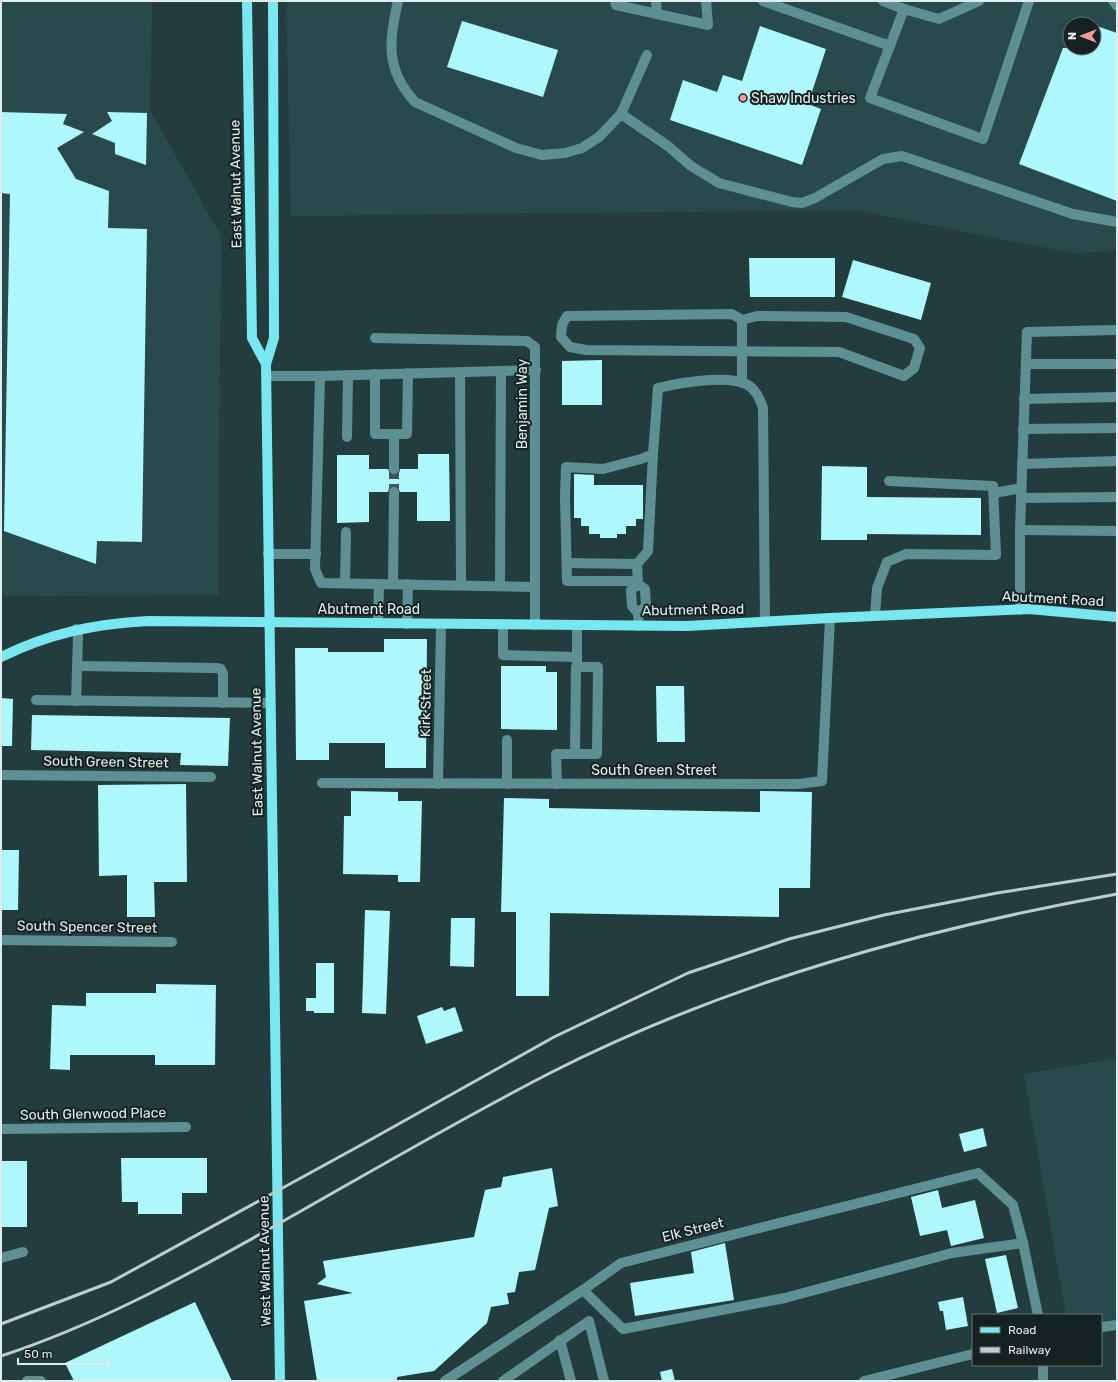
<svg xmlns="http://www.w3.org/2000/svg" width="1118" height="1382" font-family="Rubik,sans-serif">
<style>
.built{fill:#284a4d;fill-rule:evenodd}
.building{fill:#aef7fc}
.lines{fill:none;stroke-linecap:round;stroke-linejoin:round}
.minor-tunnel{stroke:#3f5758;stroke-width:10;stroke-dasharray:10 5;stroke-linecap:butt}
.minor{stroke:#5e9093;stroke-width:10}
.major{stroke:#79e7ef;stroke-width:10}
.rail{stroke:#bdcdce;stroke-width:3}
.poi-dot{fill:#f59b98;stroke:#162122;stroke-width:1.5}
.labels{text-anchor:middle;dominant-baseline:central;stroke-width:4;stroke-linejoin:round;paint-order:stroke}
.poi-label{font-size:14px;fill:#dfedee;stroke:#162122;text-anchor:start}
.street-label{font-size:14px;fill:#dfedee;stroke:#162122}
</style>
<rect width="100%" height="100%" fill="#233d3e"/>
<g class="built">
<polygon points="1,1 152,1 150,110 221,236 218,595 7,596 1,592"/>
<path d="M286,1h831v250l-44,2 -219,-43 -563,6zM1070,24h24v24h-24z"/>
<polygon points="1117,1058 1117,1319 1101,1321 1101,1315 1066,1315 1024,1074"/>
</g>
<g class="building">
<polygon points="462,21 558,50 543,97 447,67"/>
<polygon points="1094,25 1117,33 1117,201 1019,164 1063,48 1094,48"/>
<polygon points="760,26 826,49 808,104 821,109 802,165 670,120 683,80 717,92 723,75 742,81"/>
<polygon points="1,112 67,114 63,124 84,132 57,148 76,179 109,191 108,228 147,229 142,542 97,541 96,564 4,531 10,194 1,193"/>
<polygon points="107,112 147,113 146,165 115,154 115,143 92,134 112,121"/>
<polygon points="749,258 835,258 835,297 750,297"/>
<polygon points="853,260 931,283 921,320 842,297"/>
<polygon points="602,360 602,405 562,405 562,361"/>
<polygon points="418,454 449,454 450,521 417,521 417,492 400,492 398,487 394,486 389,488 388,492 369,492 369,522 337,523 337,455 369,455 369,469 388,469 390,474 394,475 399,473 400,469 418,469"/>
<polygon points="822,466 867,467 867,497 981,498 981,535 867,534 867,540 821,540"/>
<polygon points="574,474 594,475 594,485 643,485 643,519 636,519 636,526 626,526 626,534 617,534 617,538 600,538 600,534 589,534 589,526 581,526 581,518 574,518"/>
<polygon points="384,639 427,639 426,768 385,768 385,743 329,743 329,760 296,760 295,648 328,648 328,652 384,652"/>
<polygon points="501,666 546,666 546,672 557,672 557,730 501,729"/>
<polygon points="656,686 684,686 685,742 657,742"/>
<polygon points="1,698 13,699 12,746 1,746"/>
<polygon points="32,715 230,718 228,766 180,765 181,753 31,750"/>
<polygon points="186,784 187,882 154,882 155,917 127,917 127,875 99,876 98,785"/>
<polygon points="351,791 398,792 398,801 422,801 420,882 398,882 398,875 343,874 344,816 351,816"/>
<polygon points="760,791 812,792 810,888 779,888 779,917 550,913 549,996 516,996 516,912 501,912 504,798 549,799 549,808 760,812"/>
<polygon points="1,850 19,850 18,910 1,910"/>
<polygon points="365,910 390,911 386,1014 362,1013"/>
<polygon points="451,918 475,918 474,967 450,966"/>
<polygon points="316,963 334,963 334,1013 314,1013 314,1011 306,1011 306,998 316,998"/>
<polygon points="156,984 216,985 215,1065 155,1065 155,1055 70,1055 70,1070 50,1069 52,1005 86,1006 86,993 156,993"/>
<polygon points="442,1007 444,1011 455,1007 463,1031 426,1044 417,1016"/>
<polygon points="983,1128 987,1146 964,1152 959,1134"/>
<polygon points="121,1158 207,1158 207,1193 182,1193 182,1214 138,1214 138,1202 122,1202"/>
<rect x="1" y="1161" width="26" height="66"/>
<polygon points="552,1168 558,1206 549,1208 535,1270 519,1272 515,1292 507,1293 509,1304 491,1307 487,1323 434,1371 397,1377 397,1381 317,1381 304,1301 353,1293 317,1284 326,1277 323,1261 474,1237 485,1190 501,1187 503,1177"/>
<polygon points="938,1190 942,1208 975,1200 984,1238 951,1246 947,1230 920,1236 911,1197"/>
<polygon points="725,1243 734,1300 635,1316 630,1283 694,1273 691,1252"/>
<polygon points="1006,1255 1018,1308 997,1313 985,1259"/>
<polygon points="963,1297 968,1326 946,1330 943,1311 940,1311 938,1302"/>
<polygon points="195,1302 232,1381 74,1381 65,1363"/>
<polygon points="672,1369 675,1381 662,1381 660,1372"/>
</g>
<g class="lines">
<polyline class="minor-tunnel" points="394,469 394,492"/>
<g class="minor">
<path d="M398,1c-9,41 -13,68 17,101l101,46 26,7 23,-2 17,-5 17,-11 22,-23 26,-59"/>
<polyline points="615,1 616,5 708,25 706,1"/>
<polyline points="656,1 657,14"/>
<polyline points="763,1 890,46"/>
<polyline points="883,1 904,9"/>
<polyline points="979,1 939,19 904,9 870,98 983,139 1029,1"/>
<polyline points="1113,1 1117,6"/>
<polyline points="621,114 668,146 691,166 719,183 792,202 802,203 815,198 883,159 902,156 1073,214 1117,222"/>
<polygon points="732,314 742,320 757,316 846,317 914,339 920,348 914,368 904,376 839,352 586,350 570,347 561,337 562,325 567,316"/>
<polyline points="742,320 742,383"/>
<polyline points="375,338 527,341 535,347 535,625"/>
<polyline points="1026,364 1117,364"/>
<polyline points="460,372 461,585"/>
<polyline points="375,374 375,434 407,434 408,373"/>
<polyline points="267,376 320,376 536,370"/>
<polyline points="320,376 315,569 321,583 535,587"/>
<polyline points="1024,399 1117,397"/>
<polyline points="1023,429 1117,428"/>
<polyline points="347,437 348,375"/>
<polyline points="1022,464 1117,461"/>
<polyline points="394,469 394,434"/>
<polyline points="994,493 1021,488"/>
<polyline points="1021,498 1117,497"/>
<polyline points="1020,530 1117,531"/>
<polyline points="268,554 316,554"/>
<polyline points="567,563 637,564"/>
<polyline points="638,581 567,581 565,497 566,467 603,469 641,459 653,454"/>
<polyline points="345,583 346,532"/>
<polyline points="393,584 394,492"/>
<polyline points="638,584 645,589 646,606 638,613"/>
<polyline points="500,586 501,371"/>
<polyline points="1020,610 1020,530 1027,332 1117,330"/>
<polyline points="875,616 877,588 887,562 906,554 996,555 993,486 889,481"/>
<polyline points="378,623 379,584"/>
<polyline points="407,624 408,584"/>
<polyline points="503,625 503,655 577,657"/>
<path d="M639,626l-1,-13 -6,-7 -1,-16 7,-6 -1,-20 11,-13 5,-97 5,-66c21,-5 70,-14 90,-3 8,5 12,13 15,23l2,214"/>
<polyline points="577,663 577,625"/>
<polyline points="77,666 216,668 221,669 223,674 223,703"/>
<polyline points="36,700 270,703"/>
<polyline points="76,701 78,637 76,629"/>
<polyline points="1,775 211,777"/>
<polyline points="322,783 798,784 822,781 830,618"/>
<polyline points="438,784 441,624"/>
<polyline points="507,784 507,740"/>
<polyline points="557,784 556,754 597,754 598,667 576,667 575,754"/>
<polyline points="1,940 172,942"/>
<polyline points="1,1129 186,1127"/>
<polyline points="1,1258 23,1252"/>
<polyline points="583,1290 623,1329 785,1298 952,1253 1023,1243"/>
<polyline points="1101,1327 1117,1325"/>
<polyline points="560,1340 571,1381"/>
<polyline points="1043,1365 1043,1381"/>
<polyline points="27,1381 41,1381"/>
<polyline points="445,1381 583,1290 621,1263 978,1173 1013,1205 1023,1243 1038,1315"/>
<polyline points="503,1381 589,1321 604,1381"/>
<polyline points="864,1381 973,1354"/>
</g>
<g class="major">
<polyline points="247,1 252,338 266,364"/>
<polyline points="273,1 274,338 266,364 280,1381"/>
<path d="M1,657c49,-24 93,-33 147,-36l539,5 143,-8 199,-9 88,8"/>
</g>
<g class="rail">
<polyline points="1,1324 111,1282 361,1145 554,1037 688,973 789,939 884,915 997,893 1117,874"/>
<path d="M1,1356c95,-31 183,-79 270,-128 94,-53 187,-108 283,-157 176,-89 370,-142 563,-177"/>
</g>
</g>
<circle class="poi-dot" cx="743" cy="98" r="4"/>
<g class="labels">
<g class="poi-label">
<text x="751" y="98">Shaw Industries</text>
</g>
<g class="street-label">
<text transform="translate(236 184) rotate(-91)">East Walnut Avenue</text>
<text transform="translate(522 404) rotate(-90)">Benjamin Way</text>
<text transform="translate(1053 599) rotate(3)">Abutment Road</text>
<text x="369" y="609">Abutment Road</text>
<text transform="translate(693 610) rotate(-1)">Abutment Road</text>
<text transform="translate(426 703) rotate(-89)">Kirk Street</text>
<text transform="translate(257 752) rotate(-91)">East Walnut Avenue</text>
<text transform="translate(106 762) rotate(1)">South Green Street</text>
<text x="654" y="770">South Green Street</text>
<text transform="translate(87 927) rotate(1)">South Spencer Street</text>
<text transform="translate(93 1114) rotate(-1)">South Glenwood Place</text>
<text transform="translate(693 1230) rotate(-14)">Elk Street</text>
<text transform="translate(265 1261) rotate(-91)">West Walnut Avenue</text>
</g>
</g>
<rect width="1118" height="1382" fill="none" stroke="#dfedee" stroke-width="4"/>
<rect x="972" y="1314" width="130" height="52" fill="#162122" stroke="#667374"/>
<rect x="980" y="1327" width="20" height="6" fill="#79e7ef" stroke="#667374"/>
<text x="1008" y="1334" font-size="12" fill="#dfedee">Road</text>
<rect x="980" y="1347" width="20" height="6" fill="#bdcdce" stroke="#667374"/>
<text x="1008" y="1354" font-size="12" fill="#dfedee">Railway</text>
<g transform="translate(1082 36) rotate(270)"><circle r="19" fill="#162122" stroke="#667374"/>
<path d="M0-3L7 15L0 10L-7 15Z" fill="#f59b98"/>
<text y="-6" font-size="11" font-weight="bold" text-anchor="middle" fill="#dfedee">N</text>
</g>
<path d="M18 1358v6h91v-6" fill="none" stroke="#dfedee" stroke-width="2"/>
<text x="24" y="1358" font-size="12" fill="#dfedee" stroke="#162122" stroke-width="3" paint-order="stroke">50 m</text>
</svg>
